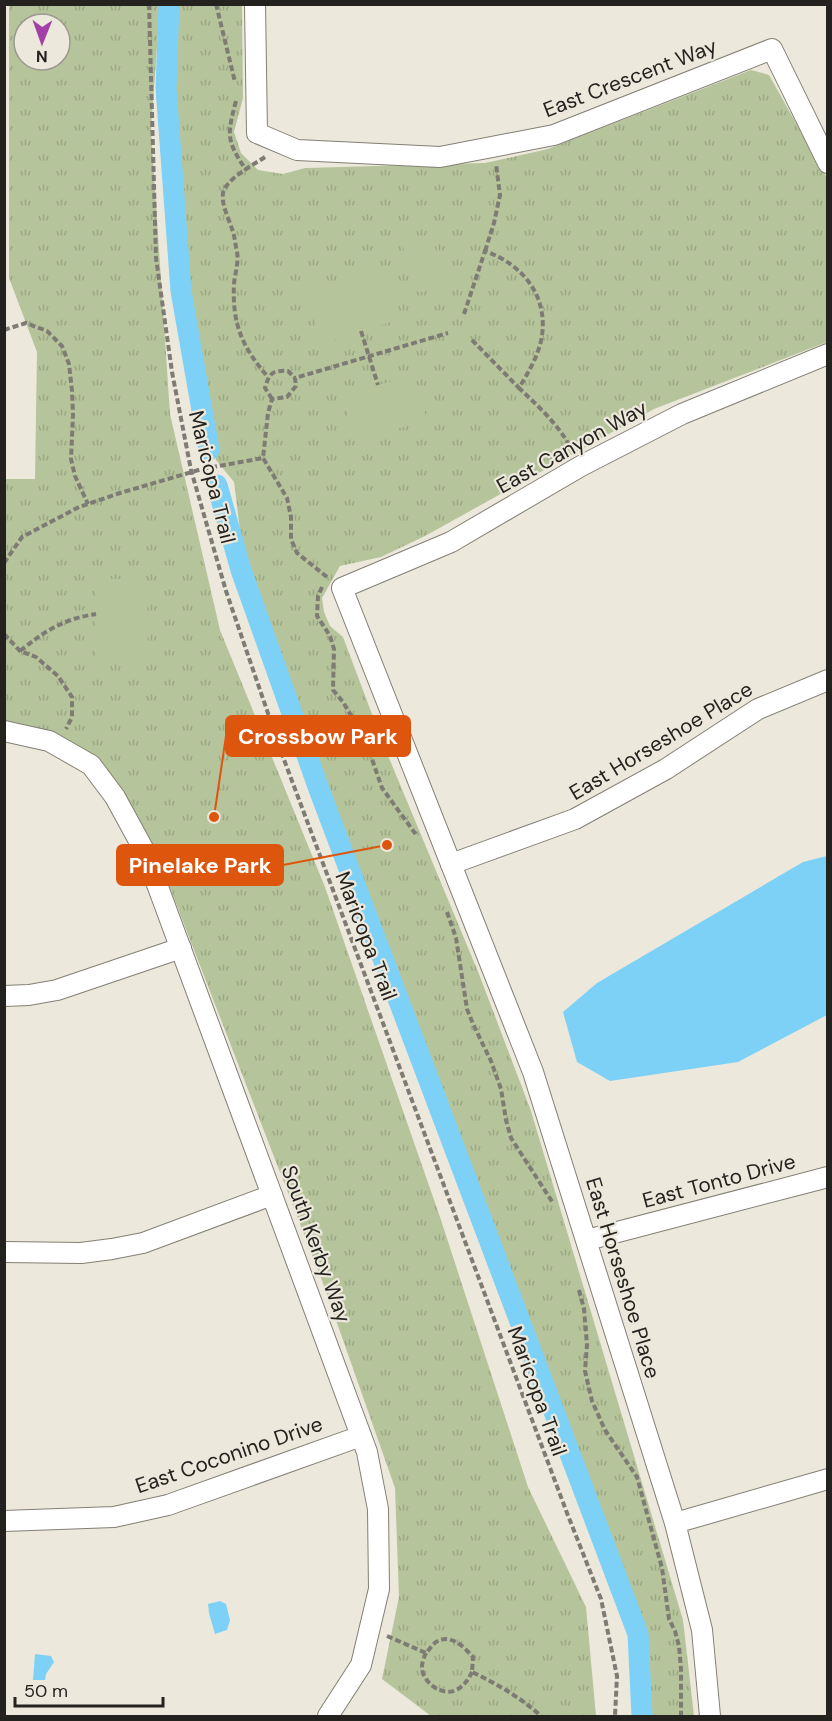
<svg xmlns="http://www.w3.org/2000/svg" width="832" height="1721" font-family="'DM Sans',sans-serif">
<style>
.grass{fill:url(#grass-tufts);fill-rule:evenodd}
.pitch{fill:#b6c49b}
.water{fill:#7dd1f6}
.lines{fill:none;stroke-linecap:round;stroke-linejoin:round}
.canal{stroke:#7dd1f6;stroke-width:21}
.street-casing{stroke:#837f74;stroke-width:22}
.path{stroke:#7e7b74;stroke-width:4;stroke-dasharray:6 3;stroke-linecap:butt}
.street{stroke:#fff;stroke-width:20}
.labels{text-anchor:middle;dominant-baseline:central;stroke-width:4.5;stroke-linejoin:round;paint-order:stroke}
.street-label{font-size:21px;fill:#24221e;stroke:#ece8dc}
.leader{fill:none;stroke:#de560d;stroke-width:2}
.callout-dot{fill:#de560d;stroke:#ece8dc;stroke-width:2}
.callout{fill:#de560d;stroke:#de560d;stroke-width:2}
.callout-label{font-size:22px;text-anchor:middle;font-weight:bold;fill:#fff}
</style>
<defs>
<pattern id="grass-tufts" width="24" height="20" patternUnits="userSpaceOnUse" patternTransform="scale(1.5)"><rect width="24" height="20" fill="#b6c49b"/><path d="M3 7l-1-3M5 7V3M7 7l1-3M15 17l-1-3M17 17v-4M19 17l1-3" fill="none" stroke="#9ca885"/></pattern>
</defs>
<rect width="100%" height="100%" fill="#ece8dc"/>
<g class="grass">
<path d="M9,5h151l-9,125 19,284 50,216 105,257 116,333 87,267 58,120 10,109h-165l-49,-37 17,-82 -4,-109 -71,-202 -159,-411 -66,-117 -94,-33v-246h30l2,-127 -28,-74zM24,24h36v36h-36z"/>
<polygon points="175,5 242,5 243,98 234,132 241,153 258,170 283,174 305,168 485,163 548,149 751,70 769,75 827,178 827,342 654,409 425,536 381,557 340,566 322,598 324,612 330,626 343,637 384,746 479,974 531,1111 683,1620 694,1716 646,1716 646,1680 641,1638 619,1570 427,1057 381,940 336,815 304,732 272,645 244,562 234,482 216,460 206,413 185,279 179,214 173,111"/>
</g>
<g class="pitch">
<polygon points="431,235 447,284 418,293 402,244"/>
<polygon points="383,267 400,319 322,344 305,292"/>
<polygon points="413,375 427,420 355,441 342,396"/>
<polygon points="95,579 147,579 148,663 96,663"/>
</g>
<g class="water">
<polygon points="827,856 827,1015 738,1062 610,1081 577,1062 563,1012 597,983 803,862"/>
<polygon points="220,1601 226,1604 230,1620 227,1630 215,1634 209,1613 208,1604"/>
<polygon points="35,1654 51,1656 54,1662 46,1674 45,1680 33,1680"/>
</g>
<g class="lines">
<g class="canal">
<polyline points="169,4 166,88 181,291 209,450"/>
<polyline points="217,485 241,570 320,792 638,1634 642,1716"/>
</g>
<defs>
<g id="street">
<polyline points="255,4 257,133 297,150 440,157 554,135 772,49 828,163"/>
<polyline points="4,731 49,741 91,765 115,797 145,852 367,1452 378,1509 379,1589 361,1665 328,1716"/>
<polyline points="451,864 575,819 666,769 758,709 828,680"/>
<polyline points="4,996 29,995 57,990 181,948"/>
<polyline points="587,1240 828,1177"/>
<polyline points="4,1252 81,1253 112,1249 143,1243 272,1195"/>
<polyline points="4,1521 114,1517 168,1505 361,1436"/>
<polyline points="675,1523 828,1479"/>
<polyline points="710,1716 702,1630 675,1523 533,1072 342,588 451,542 581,466 682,414 828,354"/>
</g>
</defs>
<use href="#street" class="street-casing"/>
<g class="path">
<polyline points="149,4 156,258 172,372 191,470 226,591 283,757 567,1513 601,1599 617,1676 615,1716"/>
<polyline points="216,4 235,82"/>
<path d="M236,101c-9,34 -10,39 10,69"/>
<path d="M265,157c-12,8 -39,22 -42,36 -2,11 6,26 9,36 3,7 3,15 5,23 2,10 -2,21 -3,32 -2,40 8,63 34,93"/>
<polyline points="485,251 494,223 500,195 496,164"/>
<path d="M464,314l21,-63c39,14 65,47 56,90 -4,17 -13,32 -22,47 20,19 40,37 53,62"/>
<polyline points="4,330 26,323 47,331 62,346 69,364 72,391 73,415 71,459 75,476 88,504"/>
<polyline points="361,331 378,385"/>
<polyline points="472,340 519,388"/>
<path d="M272,399l-7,-11c4,-15 8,-18 23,-17l7,7"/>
<polyline points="4,563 22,537 79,507 120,493 202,469 263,458"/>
<polyline points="327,577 297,553 291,539 291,517 287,498 263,458 268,413 272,399 287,397 296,386 295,378 448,333"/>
<polyline points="322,587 318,596 317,616 330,636 334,649 333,690 343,702 365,739 382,788 417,836"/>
<polyline points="4,634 20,651 36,657 58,676 72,697 72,717 66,729"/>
<path d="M20,651c25,-20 43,-32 76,-37"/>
<polyline points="447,912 456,938 467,1009 473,1024 491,1061 501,1089 506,1120 511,1138 553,1203"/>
<polyline points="579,1290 584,1309 587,1345 585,1371 592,1401 605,1430 637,1477 662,1568 669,1619 675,1631 679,1646 681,1669 681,1716"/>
<path d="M387,1636l39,17c3,-3 6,-8 10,-11 15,-9 28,5 37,15l-1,15c25,12 48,25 69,44"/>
<path d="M426,1653c-2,4 -4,9 -4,14 0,15 20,30 34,23 8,-4 12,-10 16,-18"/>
</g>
<use href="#street" class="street"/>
</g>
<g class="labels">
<g class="street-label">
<text transform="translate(630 78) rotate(-21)">East Crescent Way</text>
<text transform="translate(572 447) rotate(-29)">East Canyon Way</text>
<text transform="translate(212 477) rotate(76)">Maricopa Trail</text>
<text transform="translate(661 741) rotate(-31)">East Horseshoe Place</text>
<text transform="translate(366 936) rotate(69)">Maricopa Trail</text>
<text transform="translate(719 1181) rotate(-15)">East Tonto Drive</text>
<text transform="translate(316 1244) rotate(70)">South Kerby Way</text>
<text transform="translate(623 1278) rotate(73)">East Horseshoe Place</text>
<text transform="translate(537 1391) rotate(70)">Maricopa Trail</text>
<text transform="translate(229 1455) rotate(-19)">East Coconino Drive</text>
</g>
</g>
<path class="leader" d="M214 817L226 736M387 845L283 865"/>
<g class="callout-dot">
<circle cx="214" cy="817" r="6"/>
<circle cx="387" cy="845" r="6"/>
</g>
<g class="callout">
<rect x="226" y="716" width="184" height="40" rx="6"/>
<rect x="117" y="845" width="166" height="40" rx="6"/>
</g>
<g class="callout-label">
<text x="318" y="744">Crossbow Park</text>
<text x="200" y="873">Pinelake Park</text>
</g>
<rect width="832" height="1721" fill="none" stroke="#24221e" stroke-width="12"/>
<g transform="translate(42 42) rotate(181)"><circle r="28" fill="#ece8dc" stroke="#9c9990" stroke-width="1.5"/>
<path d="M0-4.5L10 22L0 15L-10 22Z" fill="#a240a7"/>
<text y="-9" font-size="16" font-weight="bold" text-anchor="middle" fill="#24221e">N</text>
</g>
<path d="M15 1697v9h148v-9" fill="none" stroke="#24221e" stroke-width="3"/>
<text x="24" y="1697" font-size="18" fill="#24221e" stroke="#ece8dc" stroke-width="4.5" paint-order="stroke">50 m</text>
</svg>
